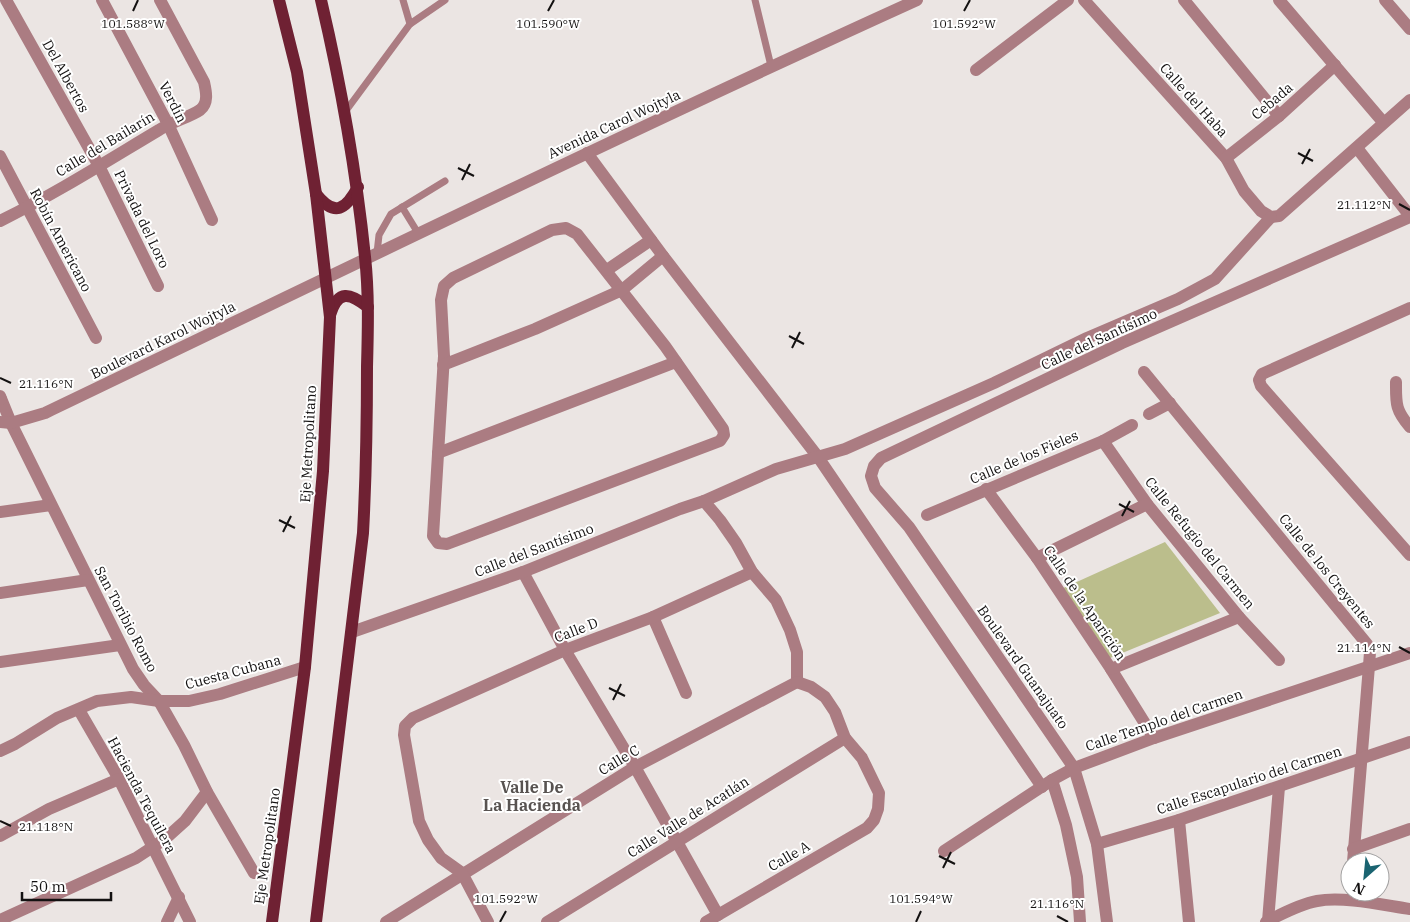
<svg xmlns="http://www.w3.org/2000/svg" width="1410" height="922" font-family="'IBM Plex Serif',serif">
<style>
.green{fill:#bbbe8c}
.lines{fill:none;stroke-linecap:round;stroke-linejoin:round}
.service{stroke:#ab7c82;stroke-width:7}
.minor{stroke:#ab7c82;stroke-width:12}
.tertiary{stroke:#ab7c82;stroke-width:12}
.primary{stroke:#6f2133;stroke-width:12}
.ticks{fill:none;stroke:#131111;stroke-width:2}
.labels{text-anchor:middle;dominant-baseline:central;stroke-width:4;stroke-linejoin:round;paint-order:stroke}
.street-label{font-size:14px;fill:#131111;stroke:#fff}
.quarter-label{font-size:16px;font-weight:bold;fill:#585351;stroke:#fff}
.ticks-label{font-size:12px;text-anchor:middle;fill:#131111;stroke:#fff;stroke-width:4;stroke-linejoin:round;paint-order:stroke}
</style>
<rect width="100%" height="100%" fill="#ebe5e3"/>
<polygon class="green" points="1165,542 1220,613 1110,658 1059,590"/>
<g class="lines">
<g class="service">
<polyline points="403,0 410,24"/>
<polyline points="755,0 771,66"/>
<polyline points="345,112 410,24 445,0"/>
<polyline points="402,207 418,233"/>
<polyline points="377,253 379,235 391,214 445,181"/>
</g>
<g class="minor">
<polyline points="6,0 99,166 158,286"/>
<polyline points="102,0 168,124 212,220"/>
<polyline points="1084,0 1226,158 1244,191 1261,211 1271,217 1279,216 1410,100"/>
<polyline points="1184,0 1279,116"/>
<polyline points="1279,0 1383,122"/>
<polyline points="1385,0 1410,29"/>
<polyline points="976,70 1068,0"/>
<polyline points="1357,148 1410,216"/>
<polyline points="587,153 663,256 818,457 1042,787"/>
<polyline points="0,156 96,338"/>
<polyline points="1226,158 1279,116 1335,65"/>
<path d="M0,221c55,-27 107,-60 159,-91 12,-8 31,-13 41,-20 9,-7 6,-19 4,-28l-44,-82"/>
<polygon points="566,228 577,234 665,346 723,429 724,435 720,441 447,544 438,543 433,536 444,356 441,300 444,286 453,278 552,230"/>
<polyline points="607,270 651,240"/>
<polyline points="1410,308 1262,374 1259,380 1261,386 1410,555"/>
<polyline points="443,365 535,329 622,290 663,256"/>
<polyline points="1144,372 1367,644 1370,652 1369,666 1353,862"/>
<path d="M1396,382c0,21 -1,28 14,45"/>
<polyline points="0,396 11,423 133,669 144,685 159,701 184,745 207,792 254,873"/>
<polyline points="1149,414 1170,403"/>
<polyline points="1103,441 1147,504 1239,617 1279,660"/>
<polyline points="438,453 676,362"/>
<polyline points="986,489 1037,558 1111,669 1154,738"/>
<polyline points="704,501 776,469 845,449 994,383 1087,338 1178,299 1215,279 1271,217"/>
<polyline points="0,512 51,505"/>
<polyline points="927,515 1103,441 1132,425"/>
<polyline points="1037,558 1147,504"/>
<polyline points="523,572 565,650 635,767 718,915"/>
<polyline points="0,593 88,580"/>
<polyline points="653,617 686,693"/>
<polyline points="352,632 523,572 680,509 704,501 720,520 736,543 752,572 776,600 790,630 797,652 797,682"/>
<polyline points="0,662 120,645"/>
<polyline points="1111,669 1239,617"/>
<polyline points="79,710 119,779 190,922"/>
<polyline points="0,751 15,744 57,718 97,701 131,697 159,701 189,701 220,694 305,667"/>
<polyline points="1052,780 1066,825 1077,877 1080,922"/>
<polyline points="1179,820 1189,922"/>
<polyline points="0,836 49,809 119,779"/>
<polyline points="1097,844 1179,820 1410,742"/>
<polyline points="1353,849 1410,829"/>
<polyline points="944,851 1052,780 1074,768 1154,738 1410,653"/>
<polyline points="0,920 136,858 165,839 185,821 207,792"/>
<polyline points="1268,921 1279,787"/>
<polyline points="167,922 179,897"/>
<polyline points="386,922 635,767 797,682"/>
<polyline points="488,922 462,873 441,858 428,840 419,821 404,735 405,726 413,718 565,650 653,617 752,572"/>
<polyline points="547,922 845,738"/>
<polyline points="706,922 867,828 874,820 878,809 879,793 862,758 845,738 835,712 825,697 811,687 797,682"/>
<polyline points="1107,922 1097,844 1074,768 909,527 875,488 871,476 874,466 881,458 1122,343 1410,217"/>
<path d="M1266,922c15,-8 34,-18 51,-21 26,-5 66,4 93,8"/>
</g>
<g class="tertiary">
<polyline points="0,399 1,399"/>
<path d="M0,422l11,1 34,-10c290,-139 579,-280 872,-413"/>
</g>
<g class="primary">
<path d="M316,194c19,24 30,15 42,-7"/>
<path d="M330,315c8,-26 20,-22 38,-8"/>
<polyline points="272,922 305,667 323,471 330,317 316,194 297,72 279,0"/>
<path d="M316,922l47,-389c3,-56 4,-111 4,-166 1,-37 2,-74 -2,-110 -9,-87 -24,-172 -44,-257"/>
</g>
</g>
<path class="ticks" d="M133,11l5,-11M548,11l6,-11M964,11l6,-11M1298,153l15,8M1302,164l8,-15M458,168l16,8M462,180l8,-16M1399,204l11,6M789,336l15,8M792,348l8,-16M0,378l11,5M1119,504l15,8M1122,516l8,-15M279,520l16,8M283,532l8,-16M1399,647l11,6M609,688l16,8M613,700l8,-16M0,821l11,5M939,856l16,8M943,868l8,-16M1057,916l11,6M500,922l6,-11M916,922l5,-11"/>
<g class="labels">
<g class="street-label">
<text transform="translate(66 76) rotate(61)">Del Albertos</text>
<text transform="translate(1194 100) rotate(48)">Calle del Haba</text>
<text transform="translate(1272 101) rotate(-40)">Cebada</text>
<text transform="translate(173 102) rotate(63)">Verdín</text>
<text transform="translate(614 124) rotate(-25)">Avenida Carol Wojtyla</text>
<text transform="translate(105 144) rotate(-31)">Calle del Bailarín</text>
<text transform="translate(142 219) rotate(64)">Privada del Loro</text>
<text transform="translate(61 240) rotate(62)">Robín Americano</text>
<text transform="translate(1099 339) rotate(-25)">Calle del Santísimo</text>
<text transform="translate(163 340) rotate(-26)">Boulevard Karol Wojtyla</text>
<text transform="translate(308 444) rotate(-87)">Eje Metropolitano</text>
<text transform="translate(1024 457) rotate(-23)">Calle de los Fieles</text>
<text transform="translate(1200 543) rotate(51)">Calle Refugio del Carmen</text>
<text transform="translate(534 550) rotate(-21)">Calle del Santísimo</text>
<text transform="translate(1327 571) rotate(51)">Calle de los Creyentes</text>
<text transform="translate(1085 603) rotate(56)">Calle de la Aparición</text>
<text transform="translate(126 619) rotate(62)">San Toribio Romo</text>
<text transform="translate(576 630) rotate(-21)">Calle D</text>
<text transform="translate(1023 667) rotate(55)">Boulevard Guanajuato</text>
<text transform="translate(233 672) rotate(-15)">Cuesta Cubana</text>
<text transform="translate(1164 720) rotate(-19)">Calle Templo del Carmen</text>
<text transform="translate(619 760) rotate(-31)">Calle C</text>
<text transform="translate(1249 780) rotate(-18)">Calle Escapulario del Carmen</text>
<text transform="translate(142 795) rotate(62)">Hacienda Tequilera</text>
<text transform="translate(688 817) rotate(-32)">Calle Valle de Acatlán</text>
<text transform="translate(267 846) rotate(-82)">Eje Metropolitano</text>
<text transform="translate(789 856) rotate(-30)">Calle A</text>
</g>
<g class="quarter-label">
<text x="532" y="787">Valle De<tspan x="532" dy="18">La Hacienda</tspan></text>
</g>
</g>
<g class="ticks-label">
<text x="133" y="28">101.588°W</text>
<text x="548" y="28">101.590°W</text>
<text x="964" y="28">101.592°W</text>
<text x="1364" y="209">21.112°N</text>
<text x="46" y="388">21.116°N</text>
<text x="1364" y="652">21.114°N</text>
<text x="46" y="831">21.118°N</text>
<text x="506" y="903">101.592°W</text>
<text x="921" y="903">101.594°W</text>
<text x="1057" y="908">21.116°N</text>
</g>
<g transform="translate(1365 877) rotate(207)"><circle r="24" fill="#ffffff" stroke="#a1a0a0"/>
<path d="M0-4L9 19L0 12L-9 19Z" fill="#1a6471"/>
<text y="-8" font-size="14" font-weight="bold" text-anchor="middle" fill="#131111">N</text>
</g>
<path d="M22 892v8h89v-8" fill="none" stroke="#131111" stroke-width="2.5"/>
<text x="30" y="892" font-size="15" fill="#131111" stroke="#ffffff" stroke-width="4" paint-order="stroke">50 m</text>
</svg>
